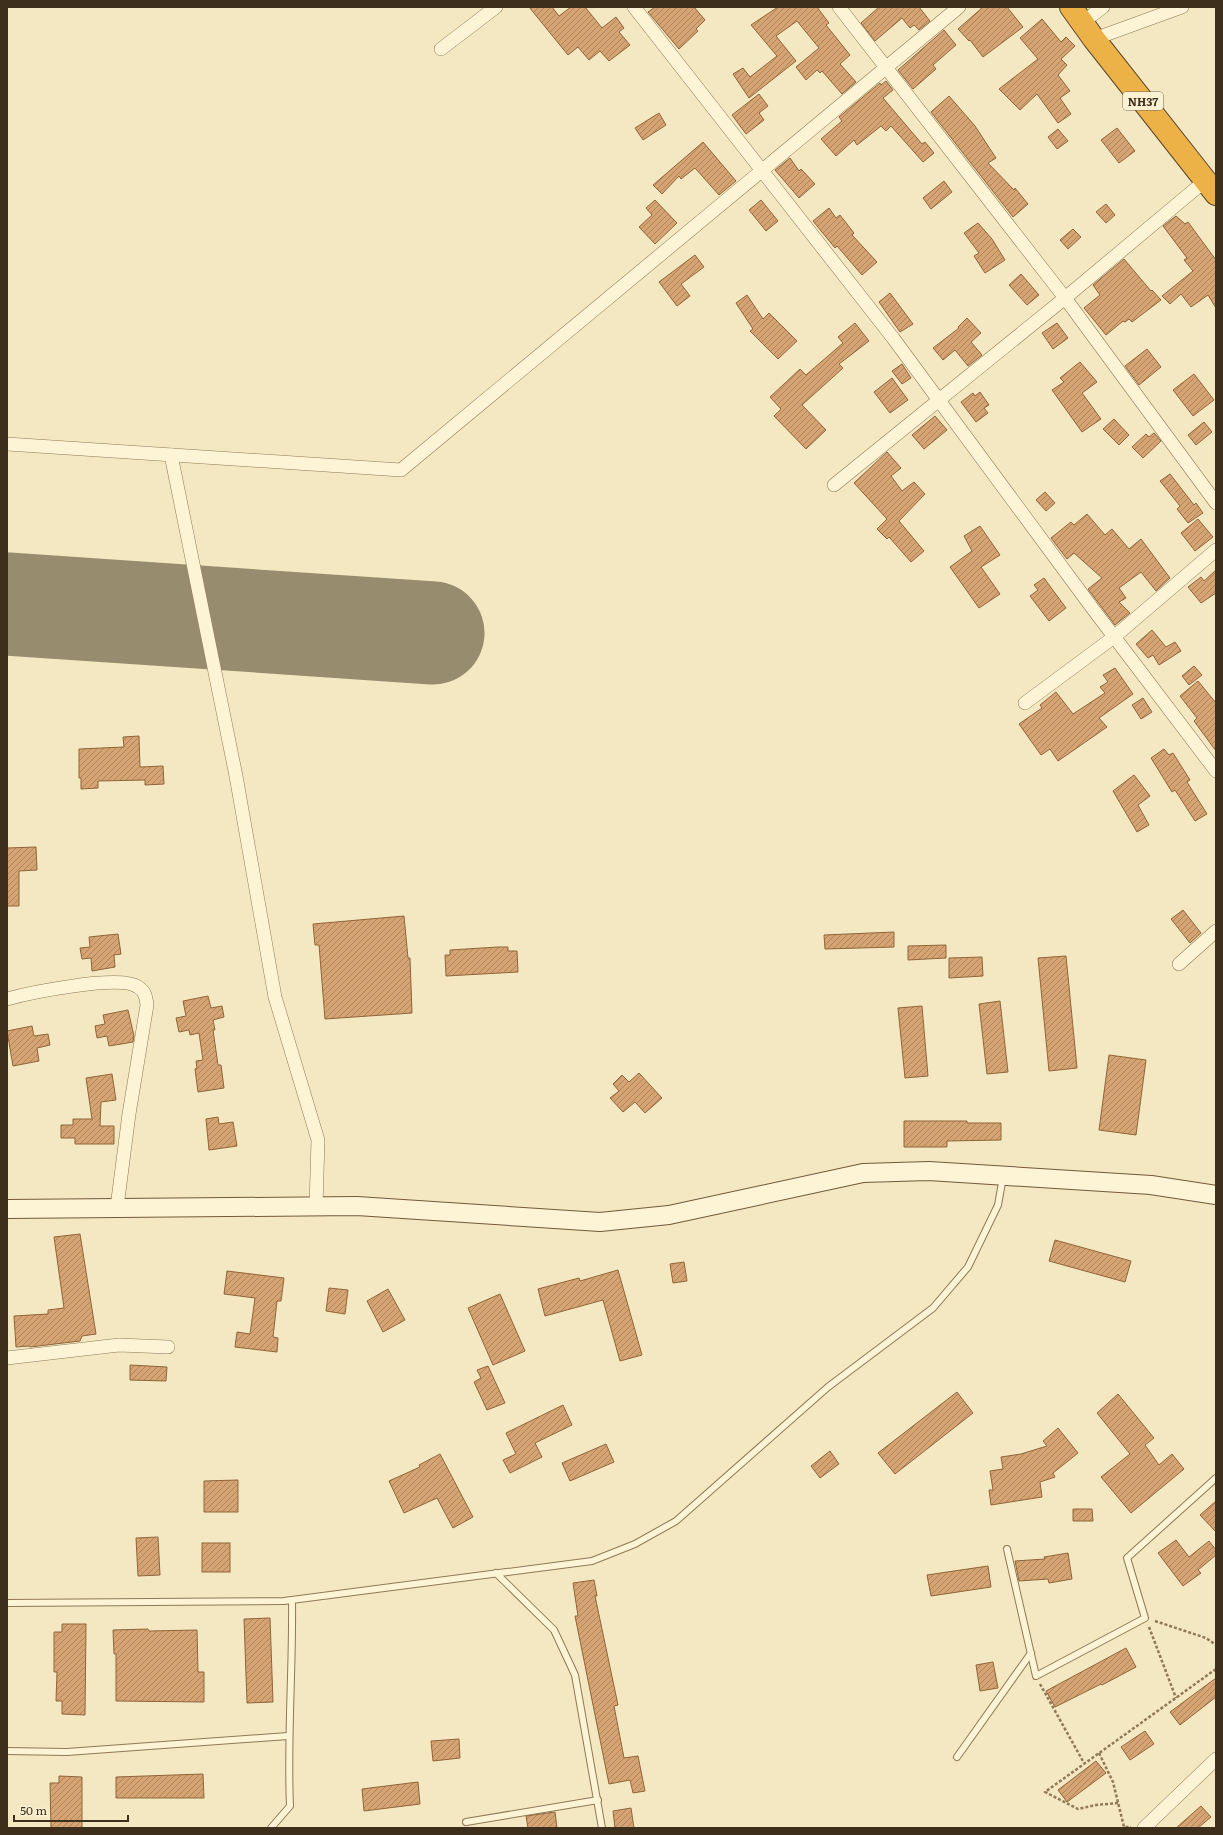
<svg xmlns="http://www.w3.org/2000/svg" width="1223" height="1835" font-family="Literata,serif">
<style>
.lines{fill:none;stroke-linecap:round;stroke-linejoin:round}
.runway{stroke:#988c6e;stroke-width:103}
.building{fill:url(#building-hatch);stroke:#916439}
.lane-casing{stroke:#8f7956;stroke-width:8}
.street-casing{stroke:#8f7956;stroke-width:14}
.secondary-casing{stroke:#715a39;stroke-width:20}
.highway-casing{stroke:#5c462b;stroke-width:24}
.path{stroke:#8f7956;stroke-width:2.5;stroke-dasharray:3 2;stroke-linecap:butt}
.lane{stroke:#fcf4d5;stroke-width:6}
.street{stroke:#fcf4d5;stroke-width:13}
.secondary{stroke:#fcf4d5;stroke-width:18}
.highway{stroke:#ecb248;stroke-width:22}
.labels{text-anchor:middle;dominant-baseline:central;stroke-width:4;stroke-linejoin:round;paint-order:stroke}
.shield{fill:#f9f1d2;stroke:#756953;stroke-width:1}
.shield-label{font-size:11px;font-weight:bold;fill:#3d2f1c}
</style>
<defs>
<pattern id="building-hatch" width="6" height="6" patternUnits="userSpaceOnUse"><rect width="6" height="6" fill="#d5a472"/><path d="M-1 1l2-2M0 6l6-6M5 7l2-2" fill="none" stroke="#ae865d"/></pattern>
</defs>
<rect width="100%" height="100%" fill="#f3e8c1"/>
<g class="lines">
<polyline class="runway" points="7,604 433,633"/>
</g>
<g class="building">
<polygon points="529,7 552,7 559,16 571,7 585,7 602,28 616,17 624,28 619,32 630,45 609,61 600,51 589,60 578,47 568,55"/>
<polygon points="655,7 694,7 705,20 696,29 698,31 679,49 648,12"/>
<polygon points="778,7 817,7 829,23 826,25 850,55 840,64 856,82 842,94 822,71 820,73 817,70 806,80 796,67 819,48 797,21 776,36 796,61 749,98 733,74 743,68 750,77 777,56 751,25"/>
<polygon points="879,7 919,7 930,21 919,30 914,25 910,28 902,18 875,41 861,23"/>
<polygon points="983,7 1007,7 1023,27 983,57 970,40 969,41 958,29"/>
<polygon points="1042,19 1061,42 1066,37 1075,46 1061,59 1067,65 1058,75 1070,91 1060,98 1071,114 1058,123 1037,94 1020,110 999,89 1038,59 1020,38"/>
<polygon points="944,30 956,45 933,65 936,69 913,89 898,70"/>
<polygon points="886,81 893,90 883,98 922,144 925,142 934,153 923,162 891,126 886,131 881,126 857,145 854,140 836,156 821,139 842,121 839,117 880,83 881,85"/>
<polygon points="759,94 768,106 759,113 764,120 746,134 732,115"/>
<polygon points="949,96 975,126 996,158 988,163 1014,190 1015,188 1028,204 1013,217 931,112"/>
<polygon points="659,113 666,125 643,140 635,128"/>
<polygon points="1117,128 1135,151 1119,163 1101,140"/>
<polygon points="1058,129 1068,141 1057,149 1048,137"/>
<polygon points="703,142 736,181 719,195 695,168 681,179 679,176 662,194 653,185"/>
<polygon points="790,158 799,171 801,169 815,184 799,198 775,170"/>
<polygon points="944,181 952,192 931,209 923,198"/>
<polygon points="655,200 677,223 655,244 639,227 652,215 646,208"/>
<polygon points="761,200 778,221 766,231 749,210"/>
<polygon points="1106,204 1115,215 1106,223 1096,212"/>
<polygon points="829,208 836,218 840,215 854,233 852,235 877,262 862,275 837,246 835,248 813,221"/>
<polygon points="1176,216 1185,224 1188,222 1216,260 1216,308 1208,295 1191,307 1181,294 1170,304 1162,296 1193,271 1184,260 1187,258 1163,226"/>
<polygon points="978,223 992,239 1005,260 985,273 974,256 979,253 964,233"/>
<polygon points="1073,229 1081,237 1068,249 1060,240"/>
<polygon points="695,255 704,267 681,284 690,296 677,306 659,282"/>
<polygon points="1124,259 1151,291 1152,290 1161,300 1132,322 1129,319 1125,322 1123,321 1106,335 1084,308 1100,295 1093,285"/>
<polygon points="1021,274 1039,295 1027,305 1009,285"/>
<polygon points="890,293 913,324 900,332 879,302"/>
<polygon points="747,295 763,319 769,313 797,341 778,359 750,331 753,329 736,303"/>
<polygon points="967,318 981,333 971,342 982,355 968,366 955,350 943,360 933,348 959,328 958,327"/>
<polygon points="855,323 869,341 839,364 843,368 802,405 826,430 806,449 774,416 781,409 770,397 800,369 806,375 843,343 838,337"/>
<polygon points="1057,323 1068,338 1053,349 1042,333"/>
<polygon points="1147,349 1161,367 1139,385 1125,366"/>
<polygon points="1080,362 1097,382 1082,393 1101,419 1082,432 1052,390 1064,382 1060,378"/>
<polygon points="902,364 911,378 902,384 892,371"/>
<polygon points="1194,374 1214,400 1193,416 1173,390"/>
<polygon points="892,378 908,400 890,413 874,392"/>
<polygon points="980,392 989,405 984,408 988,413 976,422 961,402 973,393 975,396"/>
<polygon points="935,416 947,430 924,449 912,435"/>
<polygon points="1114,419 1129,435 1119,445 1103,429"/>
<polygon points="1204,422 1212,432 1196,445 1188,435"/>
<polygon points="1154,433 1161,441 1143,458 1132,447 1146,434 1149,437"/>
<polygon points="887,452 901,468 891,476 902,491 914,482 925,494 899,521 924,551 911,562 889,537 887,539 877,529 887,519 854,483"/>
<polygon points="1170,474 1194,505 1196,503 1203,513 1188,523 1177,509 1180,506 1160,481"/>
<polygon points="1045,492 1055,503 1046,511 1036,500"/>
<polygon points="1087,514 1105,535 1112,529 1129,549 1141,539 1170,578 1156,591 1141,572 1119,588 1126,598 1119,602 1130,613 1115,625 1088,589 1102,578 1074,553 1067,559 1051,538 1071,522 1074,525"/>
<polygon points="1198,519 1213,537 1195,551 1181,533"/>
<polygon points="980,526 1000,555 981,567 1000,594 979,608 950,567 972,551 964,536"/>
<polygon points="1216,570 1216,593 1201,603 1188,587 1201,577 1204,581"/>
<polygon points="1044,578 1066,608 1049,621 1030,596 1038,590 1034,585"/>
<polygon points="1152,630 1166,647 1175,642 1181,651 1159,665 1153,655 1148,658 1136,644"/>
<polygon points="1194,666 1202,675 1189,685 1182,676"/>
<polygon points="1115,668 1133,694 1099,718 1107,727 1058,761 1050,749 1041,755 1019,724 1042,708 1040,705 1056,692 1073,714 1105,693 1100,687 1108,682 1103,675"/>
<polygon points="1198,681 1216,703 1216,751 1194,721 1197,718 1180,696"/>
<polygon points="1143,698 1152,712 1141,719 1132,705"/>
<polygon points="139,736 140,767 163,766 164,784 145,785 145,780 98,781 98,788 81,789 81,778 79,778 79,749 124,747 123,737"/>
<polygon points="1164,749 1169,755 1173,753 1190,780 1187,782 1207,814 1195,821 1175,790 1172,792 1151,758"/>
<polygon points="1134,775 1150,796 1138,805 1149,825 1137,832 1113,791"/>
<polygon points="36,847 37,870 19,871 19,906 7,906 7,848"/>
<polygon points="1183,910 1201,933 1190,943 1171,919"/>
<polygon points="404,916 408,958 410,958 412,1013 325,1019 319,945 315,945 313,924"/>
<polygon points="894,932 894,947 825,949 824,935"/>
<polygon points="118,934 121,954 114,955 115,967 92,971 91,958 82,959 80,948 90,947 89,937"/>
<polygon points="946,945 946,958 908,960 908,946"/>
<polygon points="498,947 508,947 508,951 517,951 518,972 446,976 445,955 450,955 450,950"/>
<polygon points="1066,956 1077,1068 1049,1071 1038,958"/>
<polygon points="982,957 983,976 949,978 949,958"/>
<polygon points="208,996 211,1008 222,1006 224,1017 213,1020 215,1030 213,1030 218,1065 221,1065 224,1088 198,1092 195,1069 197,1068 196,1061 203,1060 199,1033 190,1035 189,1030 179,1032 176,1018 186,1016 183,1001"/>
<polygon points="1000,1001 1008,1072 987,1074 979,1004"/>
<polygon points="922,1006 928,1076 905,1078 898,1008"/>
<polygon points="128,1010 134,1036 133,1042 109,1046 107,1036 97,1038 95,1026 105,1024 103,1015"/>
<polygon points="32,1026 34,1036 48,1034 50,1045 37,1048 39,1061 13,1066 7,1031"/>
<polygon points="1109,1055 1146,1060 1136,1135 1099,1130"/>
<polygon points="639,1073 662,1098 645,1113 635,1102 623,1112 610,1098 619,1091 613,1084 622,1075 629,1082"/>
<polygon points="112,1074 116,1100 101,1102 100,1126 114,1126 114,1144 75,1144 75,1138 61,1138 61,1125 73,1125 73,1119 92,1119 86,1078"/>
<polygon points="218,1117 219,1124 233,1122 237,1146 209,1150 206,1119"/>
<polygon points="904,1121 967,1121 967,1123 1001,1123 1001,1140 947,1141 947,1147 904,1147"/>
<polygon points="80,1234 96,1334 82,1336 80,1341 30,1347 29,1346 16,1347 14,1316 48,1314 48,1310 64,1308 54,1237"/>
<polygon points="1055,1240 1131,1261 1125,1282 1049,1261"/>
<polygon points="684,1262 687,1281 673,1283 670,1264"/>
<polygon points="618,1270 642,1355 620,1361 603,1300 545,1316 538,1289 579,1278 580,1281"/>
<polygon points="227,1271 284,1278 281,1301 277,1301 273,1337 278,1338 277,1352 235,1347 237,1332 250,1334 255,1298 224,1294"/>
<polygon points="329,1288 348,1290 345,1314 326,1311"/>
<polygon points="388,1289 405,1320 383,1332 367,1301"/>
<polygon points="500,1294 525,1351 493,1365 468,1308"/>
<polygon points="130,1365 167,1367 166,1381 130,1380"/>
<polygon points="488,1366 505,1403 487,1410 474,1382 481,1378 477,1370"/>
<polygon points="957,1392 973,1413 895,1474 878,1453"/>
<polygon points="1118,1394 1154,1438 1145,1445 1159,1465 1172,1454 1184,1469 1131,1513 1101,1477 1130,1454 1097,1413"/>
<polygon points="563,1405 572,1425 535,1443 542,1457 510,1473 503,1460 516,1454 506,1433"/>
<polygon points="1058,1428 1078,1453 1053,1473 1055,1477 1040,1482 1042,1497 991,1505 989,1490 993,1490 990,1471 1003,1469 1001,1457 1021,1454 1047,1446 1043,1441"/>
<polygon points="606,1444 614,1462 570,1481 562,1463"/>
<polygon points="830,1451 839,1464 820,1478 811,1466"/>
<polygon points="440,1454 473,1517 453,1528 437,1498 404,1513 389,1481 420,1467 419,1465"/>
<polygon points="238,1480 238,1512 204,1512 204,1481"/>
<polygon points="1216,1501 1216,1532 1200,1515"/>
<polygon points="1073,1509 1092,1509 1093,1521 1073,1521"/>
<polygon points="158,1537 160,1575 138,1576 136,1538"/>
<polygon points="1176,1540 1189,1557 1209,1541 1216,1550 1216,1555 1198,1570 1201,1573 1183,1586 1158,1553"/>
<rect x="202" y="1543" width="28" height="29"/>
<polygon points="1068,1553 1072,1579 1049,1583 1048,1579 1019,1581 1015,1561 1045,1559 1044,1557"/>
<polygon points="988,1566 991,1587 931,1596 927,1575"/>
<polygon points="594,1580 597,1596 595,1596 618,1705 614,1706 624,1758 638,1756 645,1791 633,1793 630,1780 609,1784 575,1616 578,1616 573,1583"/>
<polygon points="270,1618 273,1702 247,1703 244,1619"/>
<polygon points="62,1624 86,1624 85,1715 62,1714 62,1701 56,1701 57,1672 54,1672 54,1632 62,1632"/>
<polygon points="148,1629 149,1631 197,1630 198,1672 204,1672 204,1702 116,1701 116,1654 114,1654 113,1630"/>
<polygon points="1126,1648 1136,1667 1102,1685 1101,1684 1055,1707 1046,1691"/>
<polygon points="993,1662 998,1688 980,1691 976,1665"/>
<polygon points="1216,1678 1216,1697 1180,1725 1170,1712"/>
<polygon points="1145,1731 1154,1744 1130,1760 1121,1747"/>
<polygon points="459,1739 460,1758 433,1761 431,1741"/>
<polygon points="1096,1761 1106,1773 1067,1802 1058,1790"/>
<polygon points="203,1774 204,1798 116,1798 116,1777"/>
<polygon points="59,1776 82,1777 82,1828 51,1828 50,1783 59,1783"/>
<polygon points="418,1782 420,1804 364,1811 362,1789"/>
<polygon points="1201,1806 1211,1817 1198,1828 1176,1828"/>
<polygon points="631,1808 634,1828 615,1828 613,1811"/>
<polygon points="555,1812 557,1828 528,1828 526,1816"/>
</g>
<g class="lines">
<defs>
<g id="lane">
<polyline points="1007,1549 1036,1676 1145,1618 1127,1558 1216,1478"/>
<polyline points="496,1573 554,1630 575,1675 602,1828"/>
<polyline points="7,1603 284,1601 592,1561 635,1544 676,1521 828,1387 933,1308 968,1267 998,1205 1003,1177"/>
<polyline points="7,1751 67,1752 288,1736"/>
<polyline points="957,1757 1031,1653"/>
<polyline points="466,1822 598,1800"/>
<path d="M271,1828l19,-22c-3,-69 3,-138 2,-206"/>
</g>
<g id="street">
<polyline points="634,7 893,338 1093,609 1216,771"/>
<polyline points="839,7 1065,298 1216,503"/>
<polyline points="1082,23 1103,7"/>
<polyline points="1094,39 1182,7"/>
<polyline points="441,49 496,7"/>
<polyline points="7,444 401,470 959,7"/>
<polyline points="171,455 236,776 275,997 318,1140 316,1206"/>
<polyline points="834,485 1065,298 1206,180"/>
<polyline points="1025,703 1114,637 1216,550"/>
<polyline points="1179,964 1216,931"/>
<path d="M7,999c22,-6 113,-25 131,-12 7,4 8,10 9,18l-18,109 -12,93"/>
<polyline points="7,1358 119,1345 168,1347"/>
<polyline points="1144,1828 1216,1759"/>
</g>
<polyline id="secondary" points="7,1209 357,1206 600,1222 669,1215 863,1173 929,1171 1151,1185 1216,1195"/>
<polyline id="highway" points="1071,7 1094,39 1216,194"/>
</defs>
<use href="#lane" class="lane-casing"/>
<use href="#street" class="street-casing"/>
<use href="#secondary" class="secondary-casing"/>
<use href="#highway" class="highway-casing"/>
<g class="path">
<polyline points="1155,1621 1206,1638 1216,1645"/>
<polyline points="1149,1627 1176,1698"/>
<polyline points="1040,1684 1084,1763"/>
<polyline points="1099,1753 1113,1782 1124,1827 1131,1827"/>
<polyline points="1118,1803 1096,1805 1078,1809 1045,1792 1216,1669"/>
</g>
<use href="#lane" class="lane"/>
<use href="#street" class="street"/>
<use href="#secondary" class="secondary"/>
<use href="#highway" class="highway"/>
</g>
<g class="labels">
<rect class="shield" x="1123" y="92" width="40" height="18" rx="3"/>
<g class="shield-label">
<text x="1143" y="101">NH37</text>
</g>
</g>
<rect width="1223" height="1835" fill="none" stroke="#3d2f1c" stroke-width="16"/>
<path d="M14 1815v6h114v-6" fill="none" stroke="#3d2f1c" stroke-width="2"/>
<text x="20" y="1815" font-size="12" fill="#3d2f1c" stroke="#f9f1d2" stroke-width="3" paint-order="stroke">50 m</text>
</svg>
